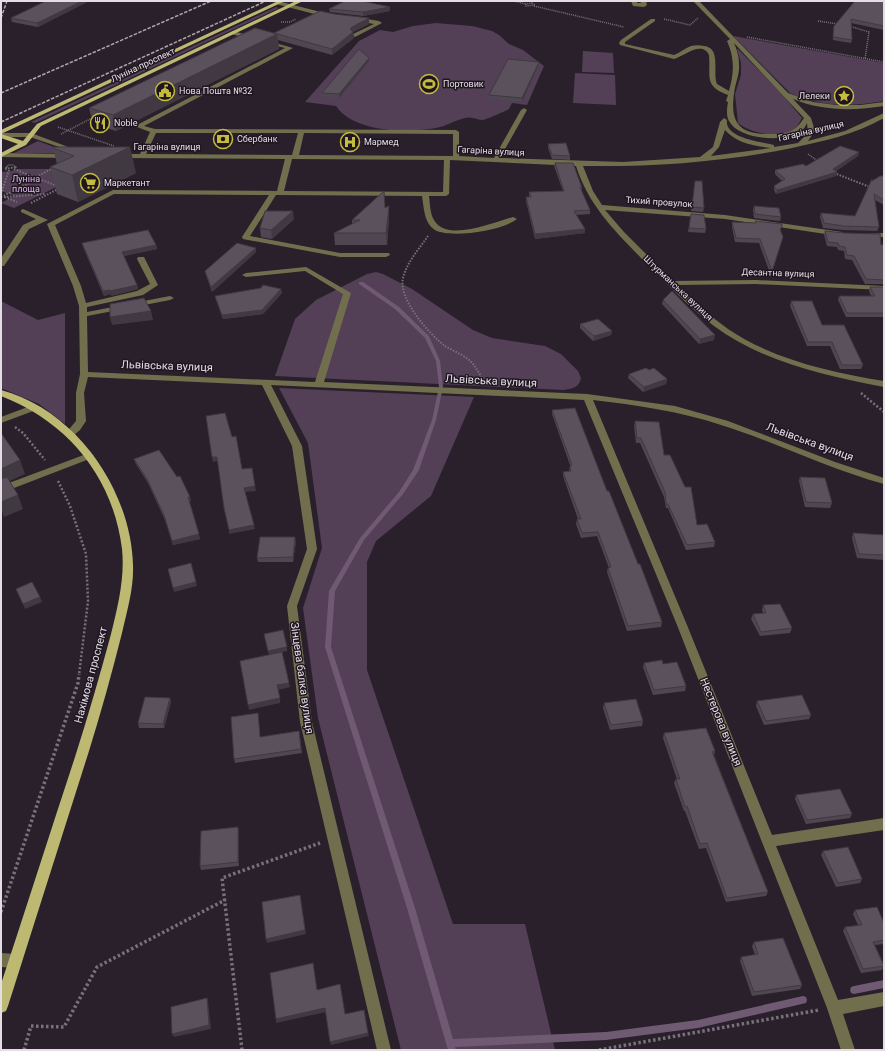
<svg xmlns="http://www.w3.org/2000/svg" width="885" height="1051" font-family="Roboto,sans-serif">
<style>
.green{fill:#533f56}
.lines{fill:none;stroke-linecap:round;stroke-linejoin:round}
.stream{fill:#705a73;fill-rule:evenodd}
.path-far3{stroke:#78717a;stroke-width:1.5;stroke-dasharray:1 1;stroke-linecap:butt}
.path-far2{stroke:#78717a;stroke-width:2;stroke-dasharray:1.5 1.5;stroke-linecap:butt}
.path-far1{stroke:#78717a;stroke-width:2.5;stroke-dasharray:2 2;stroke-linecap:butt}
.path{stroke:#78717a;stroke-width:3.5;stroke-dasharray:2.5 2.5;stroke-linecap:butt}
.minor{fill:#706e4d;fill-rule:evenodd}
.major{fill:#bdb872;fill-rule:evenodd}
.rail{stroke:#ada6af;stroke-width:1.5;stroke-dasharray:3.5 1.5;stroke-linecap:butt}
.wall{fill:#4e4650}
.shaded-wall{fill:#403941}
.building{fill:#5b515d;stroke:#403941}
.labels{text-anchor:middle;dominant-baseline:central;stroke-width:3;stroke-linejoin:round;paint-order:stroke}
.far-street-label{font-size:9px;fill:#e3dde4;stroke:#1f1621}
.far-poi-label{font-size:9px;fill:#e3dde4;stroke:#1f1621;text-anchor:start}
.far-park-label{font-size:9px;fill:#e0b8e7;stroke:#1f1621}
.street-label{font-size:11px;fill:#e3dde4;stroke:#1f1621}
</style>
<rect width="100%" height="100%" fill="#29202b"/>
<g class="green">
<polygon points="276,7 279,8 35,123 31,122"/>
<path d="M436,23l36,3 20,5 7,4 10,9 14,6 21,16 -17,39 -15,-2c-1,2 -2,4 -3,6 -3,2 -22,10 -26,11 -5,0 -12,-4 -18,-2 -10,2 -18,8 -29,10 -28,5 -82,5 -100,-22l-31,-4 54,-61 21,-11 13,2 20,-6z"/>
<path d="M733,36l151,27v38c-33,6 -63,6 -94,-8z"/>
<path d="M737,49h1l44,45 20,24c-2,3 -4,8 -7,11 -12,11 -46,4 -57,-6l-3,-29 6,-19v-12z"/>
<polygon points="583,51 613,53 614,73 582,72"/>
<polygon points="575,73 615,75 616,105 573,103"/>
<polygon points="38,141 70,153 14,153"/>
<polygon points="18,169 93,169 14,208 1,203 1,201 3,202 14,196 1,191 1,172 11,171"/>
<path d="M376,272l7,2 29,15 61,41 19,8 53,8 16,8 17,17 3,7c-2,10 -8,10 -17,12l-289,-14 20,-57 21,-19 51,-26z"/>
<polygon points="1,301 38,320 65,313 65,424 39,404 1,388"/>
<polygon points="279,388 474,397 431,496 376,541 367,562 367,670 453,924 525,924 555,1050 401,1050 318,718 303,608 322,548 308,443"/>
</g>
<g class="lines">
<g class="stream">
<polygon points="359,282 363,282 399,307 429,336 440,361 443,387 436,420 419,470 403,494 364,540 335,591 331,647 415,908 453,1039 606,1032 698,1020 803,996 806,997 807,1000 806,1003 698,1028 606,1040 455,1047 456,1050 448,1050 407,908 325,647 329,591 360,538 399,492 413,470 432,420 439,387 436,361 425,338 395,309 359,284"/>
<polygon points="884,980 884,988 854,994 851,993 850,990 851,987 854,986"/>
</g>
<g class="path-far3">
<polyline points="514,1 526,4"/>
<polygon points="532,3 535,5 526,6 526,4"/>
<polyline points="534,6 624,27"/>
<polyline points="664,19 690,25 698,18"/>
<polyline points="818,21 838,24"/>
<polyline points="281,22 290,22 296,19"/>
<polyline points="849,26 869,32 865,59"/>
<polyline points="747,37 884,62"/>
<polyline points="58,127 114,146"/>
<polyline points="61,134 94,117"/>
<polyline points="808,154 819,162"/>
<polyline points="6,168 8,165 13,165 16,167 14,168"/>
</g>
<g class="path-far2">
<polyline points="7,167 5,169 16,167"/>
<polyline points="14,169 57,186"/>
<polyline points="834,173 870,187"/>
<polyline points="36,177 53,168"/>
<polyline points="1,194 9,170"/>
<polyline points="1,197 38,179"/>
<polyline points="4,197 46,194"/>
<polyline points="5,197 17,202"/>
<polyline points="31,203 58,189"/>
<path d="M428,236c-9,13 -21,26 -25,42 -5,21 26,56 42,68 8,5 17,8 24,14 6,5 10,13 14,20"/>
</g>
<g class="path-far1">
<polyline points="861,393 884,412"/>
<polyline points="15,427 23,433 45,460"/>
<polyline points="58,481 70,506 86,554 88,601 79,675"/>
</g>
<g class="path">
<polyline points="1,912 78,683 79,674"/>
<polyline points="24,1050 31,1026 64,1027 97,967 225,900"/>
<polyline points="242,1050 222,878 320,843"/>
<polyline points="599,1050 819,1010"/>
</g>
<g class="minor">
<polygon points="278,1 332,15 333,16 330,18 276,4 276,2"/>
<polygon points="631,1 637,1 637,3 641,3 640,1 646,1 647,5 644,7 633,6"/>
<path d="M693,1h6l89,92 25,9 23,3h24l24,-3v4c-31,5 -62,5 -91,-7l18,19 4,13 -7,10 37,-10 39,-18v5c-28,16 -60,23 -92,30 -69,14 -139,19 -209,18l10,25 9,14 123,10 117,17 1,2 -4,2 -114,-17 -120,-9 19,22 49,49 83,-1 128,6v4l-128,-6 -79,1c16,16 33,31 51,44 46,31 103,43 156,52v6c-59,-11 -121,-25 -170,-61 -26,-19 -48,-44 -71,-66 -29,-30 -54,-54 -67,-94l-126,-6 -1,34 -3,2h-17c1,7 1,18 5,24 13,23 60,2 79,-3l4,2c-13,11 -66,20 -82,11 -11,-7 -11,-22 -13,-34l-146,-1 -26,41 90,17h49l1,2 -4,2h-46l-97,-18 -1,-2 27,-42 -155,-1 -59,31 26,61 5,17 51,-12 13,-7 -13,-25 1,-2h6l14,28 -15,10 -56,12v5l83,-16 4,2 -4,2 -83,16 1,56 227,10 28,-88 -38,-23 -59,6 -4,-2 4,-2 60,-6 45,26 -27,89 263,12 88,12 53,15 107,41 49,16v6c-56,-15 -108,-42 -163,-59 -42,-14 -85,-20 -128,-25l94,225 85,210 112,-17v12l-108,16 62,154 46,-8v14l-41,8 12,36h-14l-14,-42 -150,-383 -93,-225 -313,-15 31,61 15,103 -20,57 15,116 79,328h-14l-77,-328 -13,-116 20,-57 -15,-103 -30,-61 -174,-8 -4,16 2,28 -6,9 -7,6h-6l-2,-2 11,-13v-28l4,-19 -1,-68 -6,-20 -26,-62 66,-34 164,1 8,-32 -166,-1 -3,-2 3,-2h21l10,-22 -13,-5v-2l148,-77 -54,-14 -1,-1 3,-2 60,17 -149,78 11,3 301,1 3,2v24l35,2 27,-48 3,-2 3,2 -27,48 123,4 77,-5 13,-10 7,-25 4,-4 3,2c-3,18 35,22 47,25v2l24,-4 10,-10 -1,-10c-2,4 -4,8 -8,10 -16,9 -60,7 -70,-12 -3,-5 -2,-13 -1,-19l-2,-1 2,-6c-25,-9 -17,-19 -19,-40 -7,-15 -25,1 -35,4l-54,-14 -1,-2 2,-3 30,-21h4v2l-30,21v2l49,11c6,-2 11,-7 17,-9 4,-1 9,-1 13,0 18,2 8,27 13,38l12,7c5,-18 6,-32 -2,-50l3,-2zM734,43l70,75c-7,11 -13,15 -27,16 -32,1 -48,-5 -43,-40 1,-11 6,-20 5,-30 0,-8 -2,-14 -5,-21zM725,130c11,13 29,16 46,18l-60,8 8,-9zM156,133h142l-6,22 -146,-1zM304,133l149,1v22l-154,-1zM292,159l152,1 -1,32 -159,-1z"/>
<polygon points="355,17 379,21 382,23 355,37 352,35 353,34 374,24 353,20 352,19"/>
<polygon points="1,133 31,133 79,151 74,152 30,137 1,137"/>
<polygon points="1,153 69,154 72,156 69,158 1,157"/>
<polygon points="23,209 48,220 29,229 4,266 1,266 1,258 23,225 36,219 21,212 21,210"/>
<polygon points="884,233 884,237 867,238 863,236 867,234"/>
<polygon points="33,405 37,408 36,410 1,423 1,417"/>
<polygon points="89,453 92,454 94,456 92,458 1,493 1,486"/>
<polygon points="1,953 15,954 20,956 22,961 20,966 15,968 1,967"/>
</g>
<g class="major">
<polygon points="278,1 285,1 1,134 1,130"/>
<polygon points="296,1 303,1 41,126 26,145 1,157 1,153 18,144 1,138 1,134 23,141 37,124"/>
<path d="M1,390c75,20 130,100 132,175 1,23 -6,46 -11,68 -10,40 -21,79 -33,118 -27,85 -54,170 -81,255l-2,5 -5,2v-29c25,-76 49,-151 74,-227 13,-41 25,-82 36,-123 7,-28 14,-57 11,-85 -9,-72 -54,-127 -121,-153z"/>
</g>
<g class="rail">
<polyline points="1,18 7,1"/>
<polyline points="1,93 211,1"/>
<polyline points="1,122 266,1"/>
</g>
</g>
<g class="wall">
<polygon points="45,1 89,1 38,27 12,22 11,18 46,1"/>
<polygon points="884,1 884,30 851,23 852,40 851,43 833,40 833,30 834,26"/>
<polygon points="390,7 390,11 363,16 330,12 329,9"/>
<polygon points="369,24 353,32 354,38 332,55 278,40 279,49 116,131 93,124 89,108 274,33"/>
<polygon points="369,61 339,98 322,97 322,93"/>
<polygon points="538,66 522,102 489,99 489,95"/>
<polygon points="548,144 570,156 570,160 552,159 548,148"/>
<polygon points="53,148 136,173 78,202 57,194 50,167 57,164"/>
<polygon points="859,152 858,156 836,171 837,172 836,176 776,194 774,190 774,186 782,181 775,174 775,170 806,166"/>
<polygon points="555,163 582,188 582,192 590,210 590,214 576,215 585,233 535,239 526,201 526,197 529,197 529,192 563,191 554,166"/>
<polygon points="884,175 884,205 875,200 879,227 877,231 843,230 823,228 820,217 821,213 855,216 872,181"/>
<polygon points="695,181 704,208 703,212 691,211"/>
<polygon points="389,206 389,218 387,245 335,245 334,233 352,224 352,220"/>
<polygon points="754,206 781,217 780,221 754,218 753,210"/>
<polygon points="691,214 706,229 705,233 688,232"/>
<polygon points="294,219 272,239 261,237 260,228"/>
<polygon points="755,221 781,232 783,237 771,276 759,243 735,242 732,227 732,222 755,223"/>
<polygon points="825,231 881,245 884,244 884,284 865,284 852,260 845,259 844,251 838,250 837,247 827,246 824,235"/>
<polygon points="82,243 156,245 157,249 124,256 137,285 138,289 111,296 111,294 104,296 83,247"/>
<polygon points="256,252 212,292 206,275 205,271"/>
<polygon points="870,287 884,287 884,317 846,317 838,300 839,296 871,296 869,291"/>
<polygon points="281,289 282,293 263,314 223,319 216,300 215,296"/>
<polygon points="663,300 714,340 699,344 662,304"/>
<polygon points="791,301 822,325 863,365 861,369 840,369 830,346 807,346 790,306"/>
<polygon points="580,324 612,331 611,335 593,341 580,328"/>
<polygon points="649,370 667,379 666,384 643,392 628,378 629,374"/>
<polygon points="552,410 607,491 662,622 661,627 627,631 607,572 608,568 609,568 597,536 581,538 576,524 577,519 578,519 563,476 563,472 569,471 570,466 570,465 552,414"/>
<polygon points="635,421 664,455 697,525 715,542 714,547 686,550 668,508 666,508 664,497 640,443 636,443 634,426"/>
<polygon points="134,459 190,497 191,501 189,502 200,539 173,545 165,520 148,483 136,464"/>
<polygon points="800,477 832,503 830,508 805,507 799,481"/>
<polygon points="853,533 884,535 884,560 857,558 852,538"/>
<polygon points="296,541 293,562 258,562 257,558"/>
<polygon points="763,605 792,628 790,633 760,636 751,619 753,614 763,613 762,610"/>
<polygon points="644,663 663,664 686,686 685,691 653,695 643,667"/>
<polygon points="170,698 171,702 164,728 139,728 138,723"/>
<polygon points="757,701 811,715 809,719 764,725 756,706"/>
<polygon points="604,703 643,721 642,726 610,730 603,708"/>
<polygon points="258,713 260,737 299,731 302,753 235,763 234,759"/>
<polygon points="664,733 715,751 714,755 768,892 766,896 726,902 706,848 699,849 685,811 684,811 674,783 676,779 677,779 663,738"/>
<polygon points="796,795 852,814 850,818 806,824 795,799"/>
<polygon points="239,831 239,866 201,870 200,866"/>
<polygon points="823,851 862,879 860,883 836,887 821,855"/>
<polygon points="855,910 884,923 884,944 875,945 884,965 882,970 861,973 843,931 845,927 858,925 853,914"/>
<polygon points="754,942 802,985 800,989 752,996 740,961 741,957 755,955 752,946"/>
</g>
<g class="shaded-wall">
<polygon points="82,1 89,1 38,27 37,23"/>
<polygon points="390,7 390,11 363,16 363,12"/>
<polygon points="369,18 369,24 353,32 354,38 332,55 332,49 352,27"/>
<polygon points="277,34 279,49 116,131 113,115"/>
<polygon points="369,58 369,61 339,98 339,94"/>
<polygon points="539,62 538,66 522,102 522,98"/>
<polygon points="130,147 136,173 78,202 72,175"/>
<polygon points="859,152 858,156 832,173 833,169"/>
<polygon points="837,172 836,176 776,194 777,190"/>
<polygon points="389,206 389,218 387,245 386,233"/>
<polygon points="293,211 294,219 272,239 271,230"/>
<polygon points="585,229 585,233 535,239 535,234"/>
<polygon points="156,245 157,249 123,256 122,252"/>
<polygon points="256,248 256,252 212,292 211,287"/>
<polygon points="137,285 138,289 111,296 111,294 104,296 103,291"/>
<polygon points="281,289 282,293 263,314 223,319 222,315"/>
<polygon points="151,311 153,320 112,325 110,317"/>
<polygon points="612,331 611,335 593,341 594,336"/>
<polygon points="715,335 714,340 699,344 700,339"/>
<polygon points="667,379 666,384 643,392 644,387"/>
<polygon points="212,457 217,457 217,461 213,462"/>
<polygon points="20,460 25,474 1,485 1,469"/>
<polygon points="255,486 256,491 245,492 244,488"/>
<polygon points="18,495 23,509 4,517 1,509 1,502"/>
<polygon points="188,497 190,497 191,501 189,502"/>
<polygon points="254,525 255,529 229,534 229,530"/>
<polygon points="199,534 200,539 173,545 172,541"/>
<polygon points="295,537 296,541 293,562 293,557"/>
<polygon points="196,582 197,586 174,592 173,588"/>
<polygon points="40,597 42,602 25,609 23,604"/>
<polygon points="287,647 287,651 269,655 268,651"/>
<polygon points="289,683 290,687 278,690 277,685"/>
<polygon points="170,698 171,702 164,728 163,724"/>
<polygon points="280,698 280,703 249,710 248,705"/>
<polygon points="238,827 239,831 239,866 238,862"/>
<polygon points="300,895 306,934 267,943 266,939"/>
<polygon points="207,998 208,1002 211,1029 174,1037 172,1034"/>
<polygon points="325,1008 326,1012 276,1023 276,1019"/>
<polygon points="368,1033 369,1036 331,1045 330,1042"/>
</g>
<g class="building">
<polygon points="46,1 82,1 37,23 11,18"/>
<polygon points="345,1 362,1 390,7 363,12 329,9"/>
<polygon points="855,1 884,1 884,26 851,19 852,40 833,37 834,26"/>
<polygon points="320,11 334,14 369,18 352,27 350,29 353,32 332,49 274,33"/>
<polygon points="255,28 277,34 113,115 89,108"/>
<polygon points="359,49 369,58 339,94 322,93"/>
<polygon points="508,59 539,62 522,98 489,95"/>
<polygon points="566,143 570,156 552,155 548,144"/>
<polygon points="840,146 859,152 833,169 837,172 777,190 774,186 785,179 775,170 803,164 806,166"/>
<polygon points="53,147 130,147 72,175 50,167 74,156 53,148"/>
<polygon points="555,163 573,163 582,188 580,187 590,210 574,211 585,229 535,234 526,197 531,197 529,192 564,191"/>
<polygon points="884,175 884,200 874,194 879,227 844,226 824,223 821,213 855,216 872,179 872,181 880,176 883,176"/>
<polygon points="695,181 702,181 704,208 692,207"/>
<polygon points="384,191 385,208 389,206 386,233 334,233 360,220 352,220"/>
<polygon points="754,206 779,208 781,217 755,214"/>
<polygon points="265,211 293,211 271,230 260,228"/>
<polygon points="691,214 704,215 706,229 689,228"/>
<polygon points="755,221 782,224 782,227 780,229 783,237 772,271 760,239 736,238 732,222 756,223"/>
<polygon points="148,230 156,245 122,252 137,285 110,291 110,290 103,291 82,243"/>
<polygon points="825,231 844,233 880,234 881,245 884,244 884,280 866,279 854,256 847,255 845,247 839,246 838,243 828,242"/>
<polygon points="237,243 256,248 211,287 205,271"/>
<polygon points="263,285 281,289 262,310 222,315 215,296 261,288"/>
<polygon points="870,287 884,287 884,313 847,313 839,296 875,296"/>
<polygon points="672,291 715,335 700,339 663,300"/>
<polygon points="144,298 151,311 110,317 110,304"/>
<polygon points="791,301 812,301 822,325 844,325 863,365 842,365 832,342 808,342"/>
<polygon points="598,319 612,331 594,336 580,324"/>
<polygon points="646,368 649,370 654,368 667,379 644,387 629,374"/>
<polygon points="575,408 607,491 609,491 638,564 640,564 662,622 628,626 608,568 611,567 598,532 582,533 577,519 581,519 563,472 571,471 570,466 572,465 552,410"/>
<polygon points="225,413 232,437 236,436 242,469 252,468 255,486 244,488 254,525 229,530 224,508 217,457 212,457 206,416"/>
<polygon points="635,421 659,422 664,455 670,455 685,487 691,487 697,525 707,524 715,542 687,545 668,504 666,504 665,492 641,438 637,438"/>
<polygon points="1,433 20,460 1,469"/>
<polygon points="159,450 177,477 180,476 190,497 188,497 199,534 172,541 164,515 147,479 134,459"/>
<polygon points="7,477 18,495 1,502 1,479"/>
<polygon points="800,477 825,478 832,503 806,502"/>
<polygon points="853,533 884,535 884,555 859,554"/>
<polygon points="260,537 295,537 293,557 257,558"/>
<polygon points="191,563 196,582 173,588 168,569"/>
<polygon points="32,582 40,597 23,604 16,589"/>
<polygon points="780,604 792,628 761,632 753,614 766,613 763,605"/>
<polygon points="283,630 287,647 268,651 264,634"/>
<polygon points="282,652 289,683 277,685 280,698 248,705 240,661"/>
<polygon points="662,660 663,664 677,662 686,686 654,690 644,663"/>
<polygon points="802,695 811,715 766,721 757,701"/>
<polygon points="145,697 170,698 163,724 138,723"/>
<polygon points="636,699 643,721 611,725 604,703"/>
<polygon points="258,713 260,737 299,731 301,749 234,759 231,717"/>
<polygon points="706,728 715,751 712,752 768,892 727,898 707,843 700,844 687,806 685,807 676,779 680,779 664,733"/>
<polygon points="840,789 852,814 807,820 796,795"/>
<polygon points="238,827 238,862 200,866 201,831"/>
<polygon points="848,847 862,879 838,883 823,851"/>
<polygon points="300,895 305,930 266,939 262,902"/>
<polygon points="877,907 884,923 884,940 873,942 884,966 863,969 845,927 862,925 855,910"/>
<polygon points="783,938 802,985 754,992 741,957 758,954 754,942"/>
<polygon points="313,963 317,990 340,984 345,1014 364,1010 368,1033 330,1042 325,1008 276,1019 270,973"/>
<polygon points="207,998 209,1025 172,1034 171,1007"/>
</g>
<defs>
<symbol id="stadium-ring" viewBox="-11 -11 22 22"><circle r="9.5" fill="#1f1621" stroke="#c5bc3d" stroke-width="1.5"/><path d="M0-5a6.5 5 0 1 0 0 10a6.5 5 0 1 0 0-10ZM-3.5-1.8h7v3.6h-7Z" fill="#c5bc3d"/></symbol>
<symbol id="civic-ring" viewBox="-11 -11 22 22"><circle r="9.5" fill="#1f1621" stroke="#c5bc3d" stroke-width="1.5"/><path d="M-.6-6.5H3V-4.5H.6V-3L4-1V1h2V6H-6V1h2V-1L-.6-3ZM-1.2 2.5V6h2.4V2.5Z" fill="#c5bc3d"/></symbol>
<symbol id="sight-ring" viewBox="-11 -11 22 22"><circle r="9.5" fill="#1f1621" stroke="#c5bc3d" stroke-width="1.5"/><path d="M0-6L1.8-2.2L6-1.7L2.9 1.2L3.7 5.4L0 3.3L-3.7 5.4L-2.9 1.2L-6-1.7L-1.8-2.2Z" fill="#c5bc3d"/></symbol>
<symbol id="restaurant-ring" viewBox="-11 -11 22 22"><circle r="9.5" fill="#1f1621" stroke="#c5bc3d" stroke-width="1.5"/><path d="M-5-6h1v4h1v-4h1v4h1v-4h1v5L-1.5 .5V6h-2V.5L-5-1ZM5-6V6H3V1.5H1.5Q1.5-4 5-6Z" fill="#c5bc3d"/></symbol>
<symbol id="bank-ring" viewBox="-11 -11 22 22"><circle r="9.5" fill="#1f1621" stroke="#c5bc3d" stroke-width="1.5"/><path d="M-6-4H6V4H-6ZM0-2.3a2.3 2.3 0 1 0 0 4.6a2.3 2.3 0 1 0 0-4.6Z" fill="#c5bc3d"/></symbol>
<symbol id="hospital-ring" viewBox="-11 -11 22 22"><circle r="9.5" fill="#1f1621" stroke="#c5bc3d" stroke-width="1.5"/><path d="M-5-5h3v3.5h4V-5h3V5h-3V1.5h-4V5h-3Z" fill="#c5bc3d"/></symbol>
<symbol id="supermarket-ring" viewBox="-11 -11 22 22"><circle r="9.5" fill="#1f1621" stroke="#c5bc3d" stroke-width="1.5"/><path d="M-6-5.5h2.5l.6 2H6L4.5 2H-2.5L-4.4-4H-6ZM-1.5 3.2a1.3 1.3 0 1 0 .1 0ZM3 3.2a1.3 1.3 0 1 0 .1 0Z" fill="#c5bc3d"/></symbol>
</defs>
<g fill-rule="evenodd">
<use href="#stadium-ring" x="418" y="73" width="22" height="22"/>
<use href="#civic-ring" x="154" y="80" width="22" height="22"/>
<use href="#sight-ring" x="833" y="85" width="22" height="22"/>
<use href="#restaurant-ring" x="89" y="112" width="22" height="22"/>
<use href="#bank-ring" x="212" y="128" width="22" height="22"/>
<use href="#hospital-ring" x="339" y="131" width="22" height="22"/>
<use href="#supermarket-ring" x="79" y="172" width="22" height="22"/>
</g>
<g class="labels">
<g class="far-street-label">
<text transform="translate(143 65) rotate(-25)">Луніна проспект</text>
<text transform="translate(811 131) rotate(-13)">Гагаріна вулиця</text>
<text x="167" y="147">Гагаріна вулиця</text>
<text transform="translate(491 151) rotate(3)">Гагаріна вулиця</text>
<text transform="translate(659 202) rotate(4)">Тихий провулок</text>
<text transform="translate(778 273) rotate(2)">Десантна вулиця</text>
<text transform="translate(678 288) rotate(43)">Штурманська вулиця</text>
</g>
<g class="far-poi-label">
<text x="443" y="84">Портовик</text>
<text x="179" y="91">Нова Пошта №32</text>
<text x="830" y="96" text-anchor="end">Лелеки</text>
<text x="114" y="123">Noble</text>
<text x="237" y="139">Сбербанк</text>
<text x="364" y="142">Мармед</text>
<text x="104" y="183">Маркетант</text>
</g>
<g class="far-park-label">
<text x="26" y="179">Луніна<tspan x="26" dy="10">площа</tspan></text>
</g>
<g class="street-label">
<text transform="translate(167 366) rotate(2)">Львівська вулиця</text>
<text transform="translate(491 381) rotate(3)">Львівська вулиця</text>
<text transform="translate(810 442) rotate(20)">Львівська вулиця</text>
<text transform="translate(91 675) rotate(-75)">Нахімова проспект</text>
<text transform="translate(302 678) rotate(82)">Зінцева балка вулиця</text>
<text transform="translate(721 722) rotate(68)">Нестерова вулиця</text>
</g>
</g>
<rect width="885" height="1051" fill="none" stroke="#e3dde4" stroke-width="4"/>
</svg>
